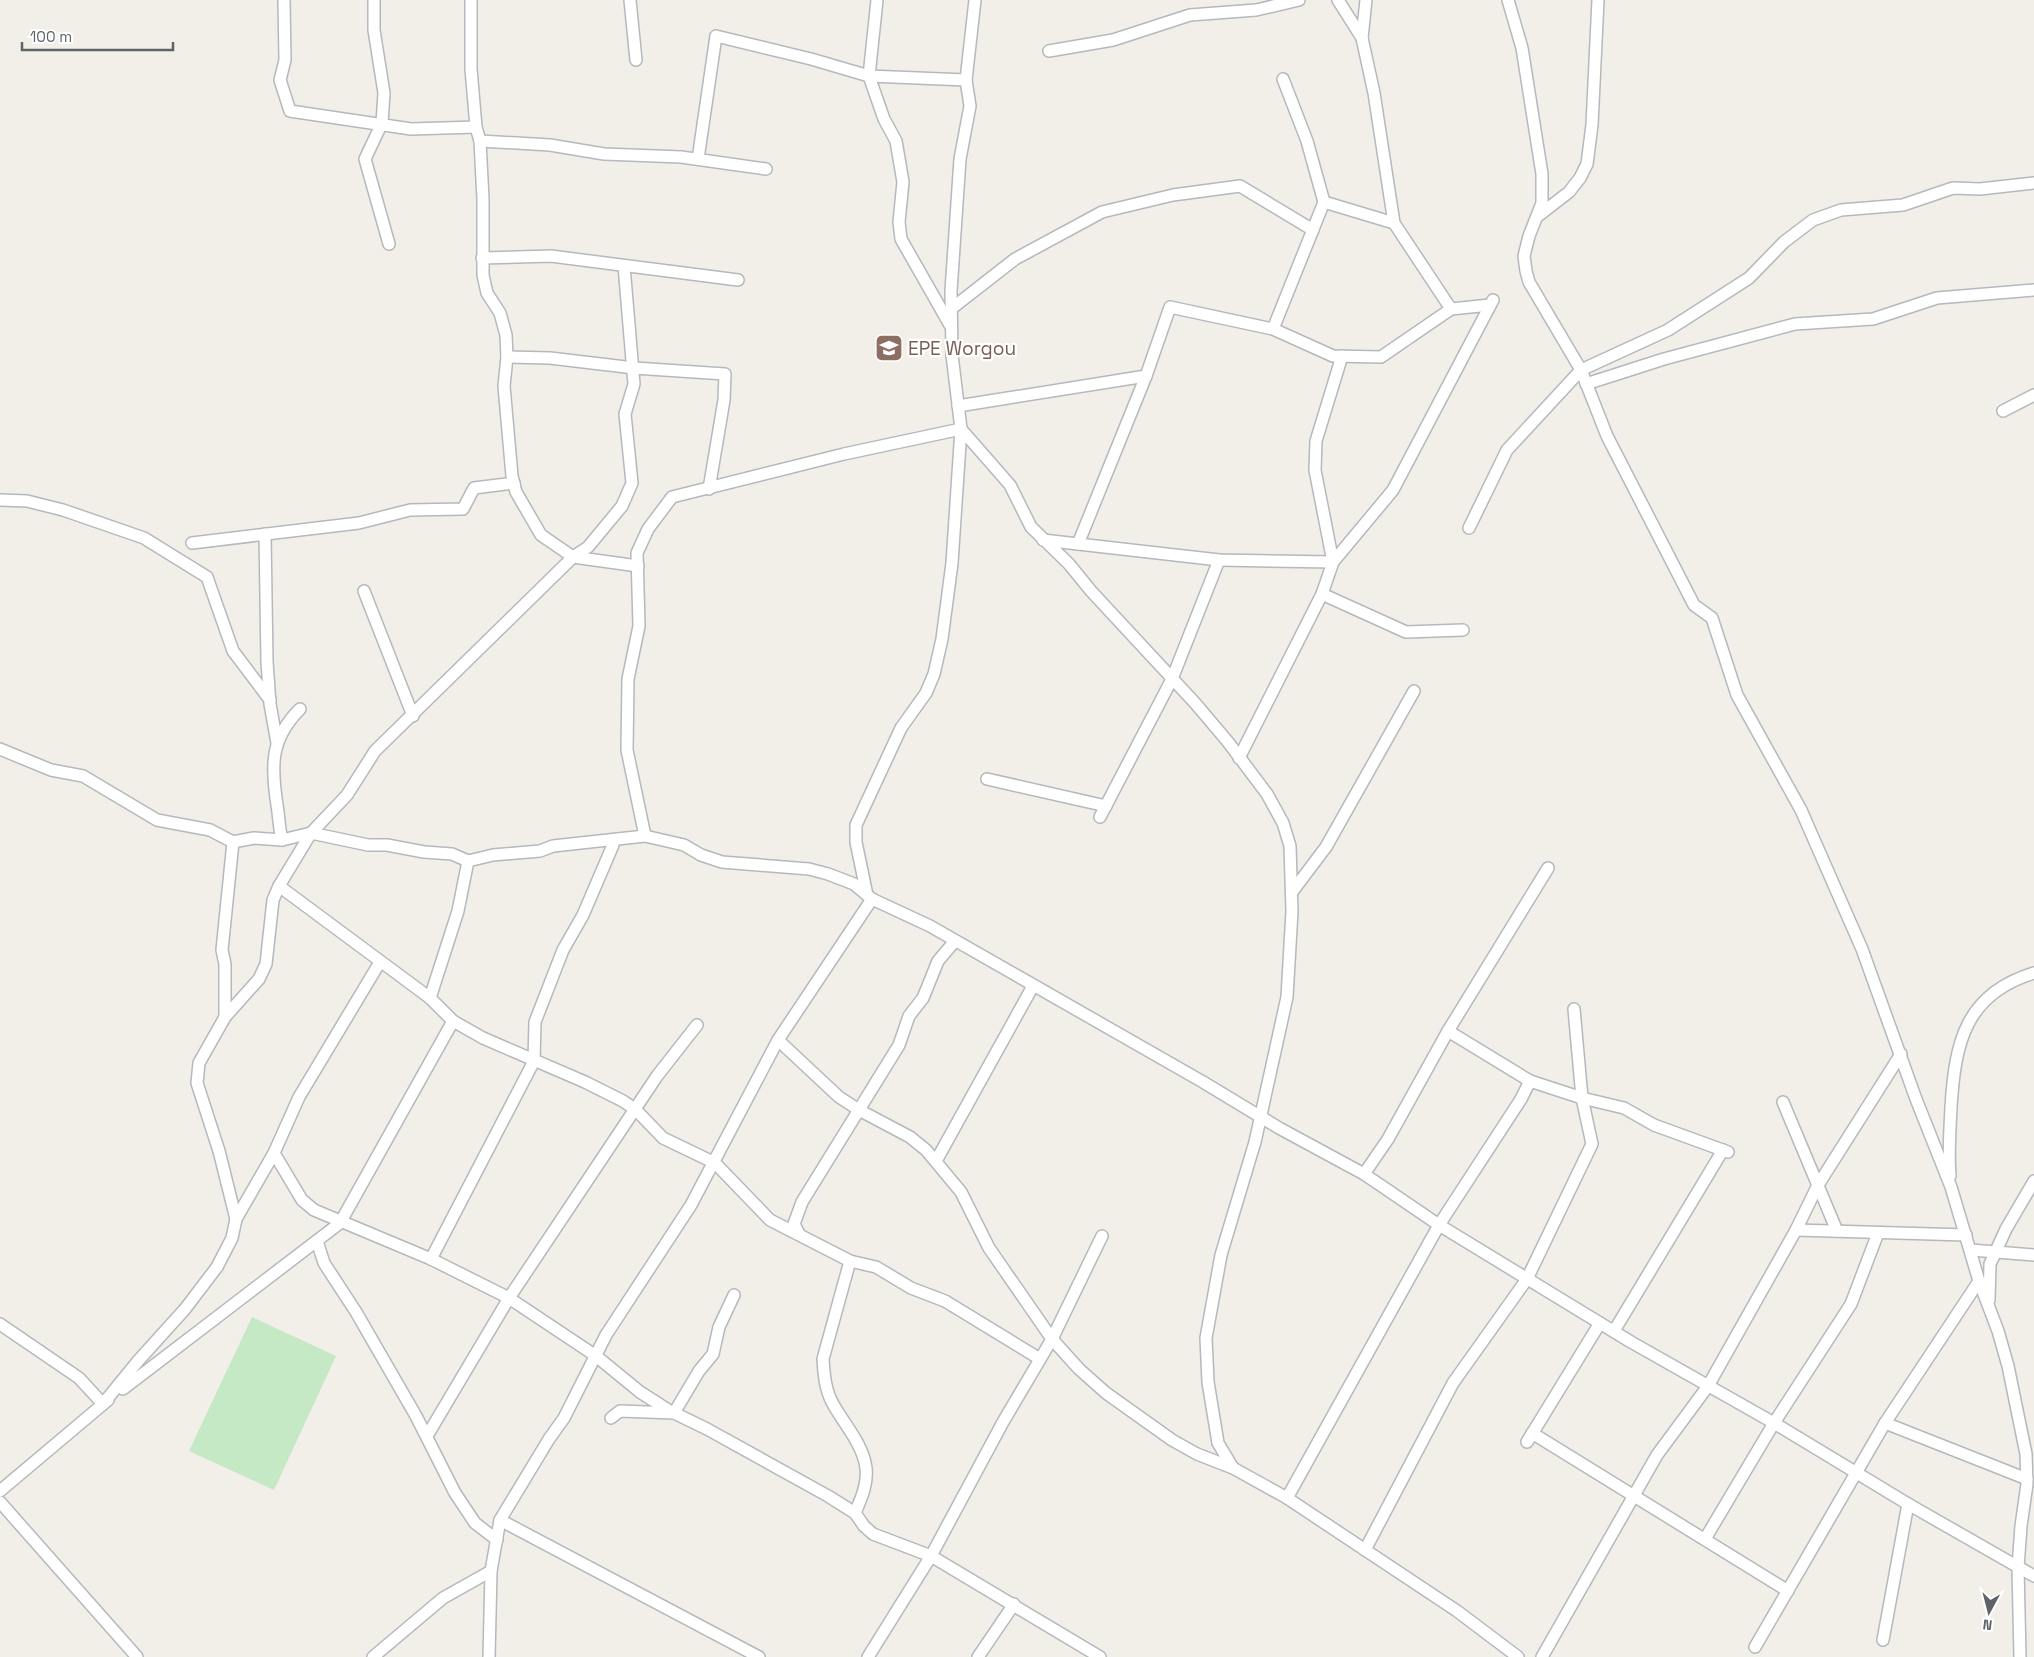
<svg xmlns="http://www.w3.org/2000/svg" width="2034" height="1657" font-family="'Space Grotesk',sans-serif">
<style>
.green{fill:#c5e8c5}
.lines{fill:none;stroke-linecap:round;stroke-linejoin:round}
.minor-casing{stroke:#b5b8bc;stroke-width:14}
.minor{stroke:#fff;stroke-width:11}
.labels{text-anchor:middle;dominant-baseline:central;stroke-width:4.5;stroke-linejoin:round;paint-order:stroke}
.education-label{font-size:19px;fill:#785e54;stroke:#fff;text-anchor:start}
</style>
<rect width="100%" height="100%" fill="#f1efe8"/>
<polygon class="green" points="252,1317 336,1356 274,1490 189,1451"/>
<g class="lines">
<defs>
<g id="minor">
<polyline points="284,0 285,60 280,80 290,111 411,129 476,127"/>
<polyline points="374,0 374,30 384,93 382,123 365,159 389,244"/>
<polyline points="471,0 471,69 476,127 480,141 483,199 483,275 487,293 500,313 506,335 507,357 504,386 512,476 516,492 541,535 573,557 638,566"/>
<polyline points="630,0 636,60"/>
<polyline points="877,0 869,76 884,119 896,141 903,182 899,222 901,239 950,325"/>
<polyline points="1338,0 1362,38"/>
<polyline points="1366,0 1362,38 1374,93 1394,223 1451,309"/>
<polyline points="1508,0 1522,48 1542,174 1542,203 1529,236 1524,256 1526,271 1529,282 1581,370 1607,436 1694,605 1712,618 1737,695 1801,810 1862,949 1916,1099 1951,1187 1979,1281 1998,1331 2008,1366 2026,1454 2027,1484 2021,1526 2018,1567 2020,1657"/>
<polyline points="1049,51 1113,40 1190,15 1256,10 1299,0"/>
<polyline points="480,141 550,145 604,154 681,157 766,169"/>
<polyline points="698,159 716,36 811,59 869,76 966,80"/>
<polyline points="1324,202 1394,223"/>
<polyline points="1538,216 1569,192 1580,178 1587,164 1592,125 1598,0"/>
<polyline points="482,258 551,256 738,280"/>
<polyline points="951,309 1015,259 1102,212 1173,195 1240,186 1313,230"/>
<polyline points="1273,329 1324,202 1307,141 1283,79"/>
<polyline points="507,357 550,358 634,368 725,374 724,400 709,489"/>
<polyline points="1586,384 1664,359 1795,324 1873,319 1937,298 2034,290"/>
<polyline points="958,406 1146,376"/>
<polyline points="2003,411 2034,395"/>
<polyline points="961,429 1010,485 1031,527 1069,564 1091,591 1195,703 1228,742 1267,794 1283,823 1290,846 1292,911 1287,997 1255,1142 1221,1255 1206,1338 1208,1382 1218,1443 1233,1468"/>
<polyline points="0,500 27,501 63,510 144,538 207,577 233,651 270,700"/>
<polyline points="1469,528 1507,450 1581,370 1668,330 1749,278 1784,242 1813,220 1841,210 1903,205 1953,188 1980,189 2034,183"/>
<polyline points="265,534 267,662 270,704 277,743"/>
<polyline points="1043,540 1219,560 1333,562 1315,470 1316,441 1342,356"/>
<polyline points="192,543 359,523 410,510 463,509 474,488 514,483"/>
<polyline points="1078,544 1146,376 1170,307 1273,329 1333,356 1381,357 1451,309 1490,305"/>
<polyline points="364,591 413,716"/>
<polyline points="1322,594 1406,632 1463,630"/>
<polyline points="0,749 51,770 83,776 157,820 210,830 233,842 254,838 282,840 311,833 368,845 387,845 424,852 452,854 468,861 493,855 540,851 553,846 645,836 684,845 701,855 722,862 809,869 828,874 854,884 872,899 930,926 1203,1082 1279,1128 1364,1174 1439,1225 1631,1342 1774,1423 1908,1504 2034,1576"/>
<polyline points="1239,758 1322,594 1333,562 1393,490 1493,300"/>
<polyline points="987,779 1106,806"/>
<polyline points="1100,817 1172,679 1219,560"/>
<polyline points="645,836 627,750 628,679 639,626 637,553 648,529 672,497 844,454 961,429"/>
<path d="M282,840c-3,-12 -3,-23 -5,-35 -6,-39 -7,-66 23,-96"/>
<path d="M279,886l151,112 23,23 30,17 102,44 38,19 13,9 27,28 52,25 55,57 80,41 -27,98c1,15 2,31 10,45 11,20 30,40 33,64 2,16 -5,31 -11,45"/>
<polyline points="1292,892 1326,847 1414,691"/>
<polyline points="867,895 856,842 856,825 901,728 926,693 934,674 942,639 952,563 961,429 952,355 951,291 960,159 970,106 966,80 975,0"/>
<polyline points="430,998 458,911 468,861"/>
<polyline points="225,1017 225,964 222,950 233,842"/>
<polyline points="1448,1031 1530,1081"/>
<polyline points="778,1040 839,1097 859,1110 910,1137 926,1150 961,1192 989,1248 1052,1339 1079,1369 1106,1393 1172,1440 1197,1454 1233,1468 1287,1498 1457,1611 1518,1657"/>
<polyline points="1783,1102 1837,1231"/>
<polyline points="274,1153 302,1200 314,1210 431,1259 509,1298 596,1356 640,1392 668,1410 707,1429 828,1496 855,1513 864,1526 873,1534 931,1556 1100,1657"/>
<polyline points="936,1161 1033,986"/>
<polyline points="1364,1174 1388,1139 1448,1031 1548,868"/>
<path d="M1950,1176c-2,-24 0,-45 1,-69 4,-64 14,-113 83,-134"/>
<polyline points="236,1219 274,1153 299,1097 380,962"/>
<polyline points="1796,1230 1966,1235"/>
<polyline points="799,1234 794,1224 802,1202 899,1045 909,1016 923,998 938,961 955,941"/>
<polyline points="317,1241 324,1263 356,1312 416,1416 455,1493 475,1523 497,1540"/>
<polyline points="1971,1250 2034,1255"/>
<polyline points="431,1259 534,1061 535,1022 563,950 583,915 613,845 613,840"/>
<polyline points="850,1261 876,1267 911,1288 945,1301 1040,1359"/>
<polyline points="1989,1300 1990,1264 2006,1229 2034,1181"/>
<polyline points="0,1324 79,1378 103,1404 138,1361 185,1309 217,1267 232,1238 236,1219 219,1151 197,1083 199,1063 225,1017 259,979 266,964 273,900 279,886 311,833 347,795 375,751 573,557 588,547 622,506 632,483 625,414 634,384 624,266"/>
<polyline points="1614,1331 1723,1150"/>
<polyline points="123,1389 340,1223 453,1021"/>
<polyline points="611,1418 620,1411 674,1413 699,1371 713,1354 719,1327 734,1295"/>
<polyline points="1885,1423 2027,1479"/>
<polyline points="1532,1433 1788,1591"/>
<polyline points="427,1436 509,1298 657,1076 697,1025"/>
<polyline points="1527,1442 1600,1323"/>
<polyline points="0,1491 108,1400"/>
<polyline points="1287,1498 1439,1225 1521,1099 1530,1081 1582,1098 1624,1108 1654,1125 1728,1152"/>
<polyline points="0,1502 137,1657"/>
<polyline points="500,1520 759,1657"/>
<polyline points="1705,1539 1774,1423 1851,1304 1878,1233"/>
<polyline points="1365,1550 1453,1383 1527,1279 1592,1144 1582,1098 1574,1009"/>
<polyline points="1883,1640 1908,1504"/>
<polyline points="1755,1647 1885,1423 1979,1281"/>
<polyline points="373,1657 443,1598 491,1571"/>
<polyline points="489,1657 491,1571 500,1520 549,1439 564,1418 606,1335 691,1205 778,1040 872,899"/>
<polyline points="868,1657 931,1556 1003,1422 1052,1339 1102,1236"/>
<polyline points="978,1657 1014,1604"/>
<polyline points="1542,1657 1657,1455 1708,1386 1796,1230 1818,1185 1901,1054"/>
</g>
</defs>
<use href="#minor" class="minor-casing"/>
<use href="#minor" class="minor"/>
</g>
<defs>
<symbol id="school-square" viewBox="-11 -11 22 22"><rect x="-9" y="-9" width="18" height="18" rx="4" fill="#8d6e63" stroke="#fff"/><path d="M0-5L7-2L0 1L-7-2ZM-4 1L0 2.5L4 1V4Q0 6-4 4Z" fill="#fff"/></symbol>
</defs>
<g fill-rule="evenodd">
<use href="#school-square" x="873" y="332" width="32" height="32"/>
</g>
<g class="labels">
<g class="education-label">
<text x="908" y="348">EPE Worgou</text>
</g>
</g>
<g transform="translate(1989 1612) rotate(187)" stroke="#ffffff" stroke-width="4" paint-order="stroke">
<path d="M0-4L9 19L0 12L-9 19Z" fill="#5f6368"/>
<text y="-8" font-size="14" font-weight="bold" text-anchor="middle" fill="#5f6368">N</text>
</g>
<path d="M22 42v8h151v-8" fill="none" stroke="#5f6368" stroke-width="2.5"/>
<text x="30" y="42" font-size="15" fill="#5f6368" stroke="#ffffff" stroke-width="4" paint-order="stroke">100 m</text>
</svg>
